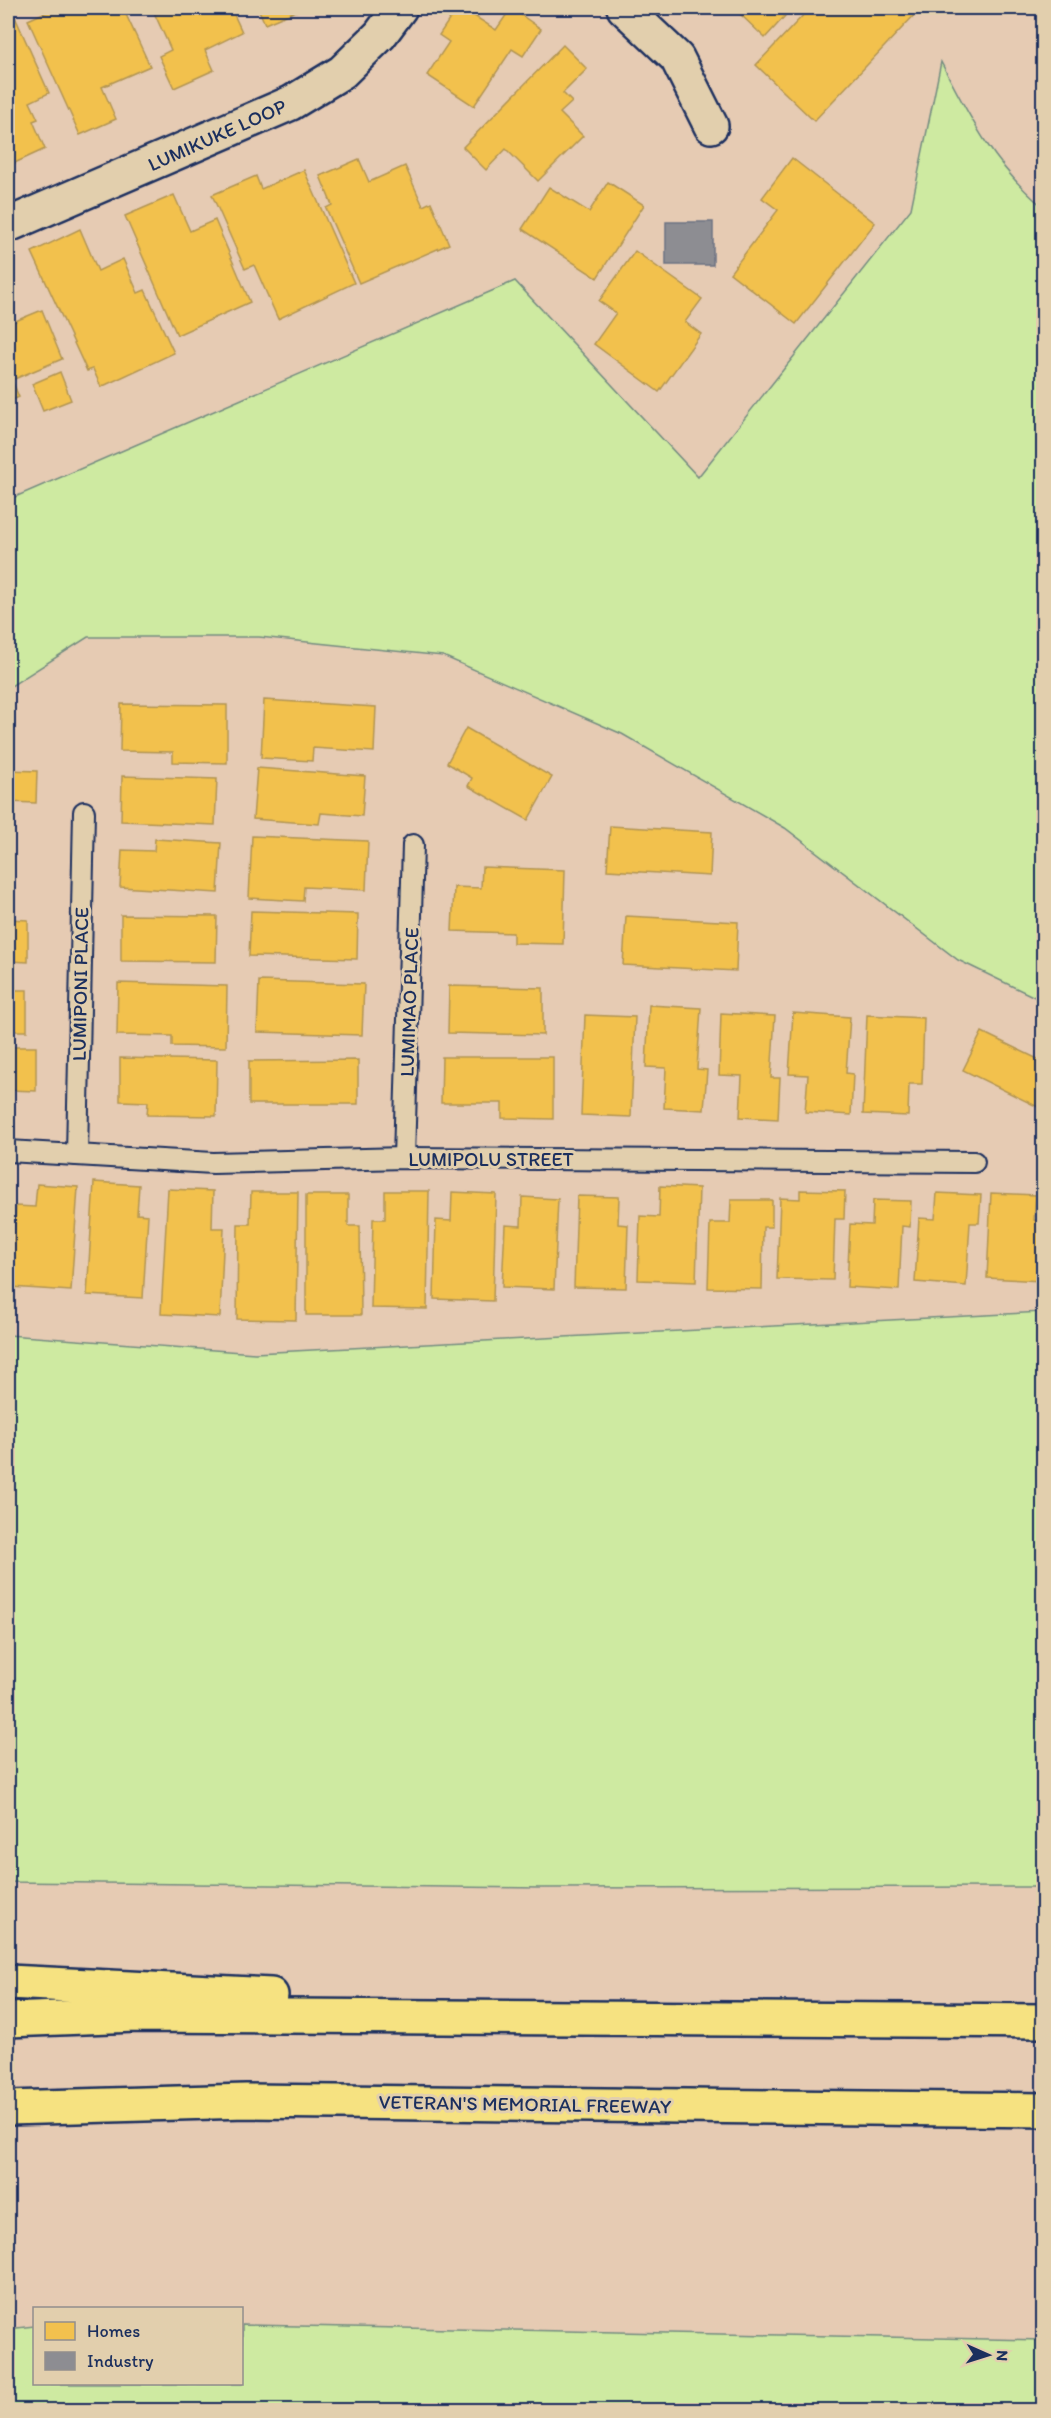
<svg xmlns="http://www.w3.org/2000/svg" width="1051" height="2418" font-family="Itim,sans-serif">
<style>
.green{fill:#ceeaa1;stroke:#748c80;stroke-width:1.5}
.homes{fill:#f2c14e;stroke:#b29553;stroke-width:1.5}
.industry{fill:#8d8d92;stroke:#6b7182;stroke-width:1.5}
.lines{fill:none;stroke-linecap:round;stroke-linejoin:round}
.service-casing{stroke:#1b2f5e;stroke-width:24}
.minor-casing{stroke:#1b2f5e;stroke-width:38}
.motorway-casing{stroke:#1b2f5e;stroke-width:38}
.service{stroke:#e2cfad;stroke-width:20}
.minor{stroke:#e2cfad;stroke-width:33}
.motorway{stroke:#f6e281;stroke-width:33}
.labels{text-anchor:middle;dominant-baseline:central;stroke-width:6;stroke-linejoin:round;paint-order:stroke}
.street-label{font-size:20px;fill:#1b2f5e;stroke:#e2cfad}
</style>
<rect width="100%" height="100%" fill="#e6cbb3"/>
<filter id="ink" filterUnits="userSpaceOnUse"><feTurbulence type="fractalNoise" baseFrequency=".0167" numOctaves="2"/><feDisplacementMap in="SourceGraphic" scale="12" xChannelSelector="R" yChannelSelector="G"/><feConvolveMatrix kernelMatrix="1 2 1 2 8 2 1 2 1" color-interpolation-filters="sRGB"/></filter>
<g filter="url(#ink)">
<g class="green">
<path d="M941,62c29,56 53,104 102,145v794l-85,-41 -173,-132 -163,-94 -179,-78 -184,-19h-171l-80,51v-188l507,-219 183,196 213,-268z"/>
<polygon points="1043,1312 1043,1887 541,1888 8,1882 8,1335 255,1353"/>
<polygon points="242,2325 1043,2340 1043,2410 8,2410 8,2329 34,2326 34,2384 242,2384"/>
</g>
<g class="homes">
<polygon points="8,8 11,8 49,93 30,102 38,119 33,121 45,149 8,166"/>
<polygon points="55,8 123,8 150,66 102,87 116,119 80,135 28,20"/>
<polygon points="152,8 231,8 242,32 205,50 214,70 174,88 159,56 171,50"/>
<polygon points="258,8 303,8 265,24"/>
<polygon points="457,8 462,8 496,30 511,8 541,29 523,56 512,49 474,106 427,75 449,42 439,35"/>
<polygon points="744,8 777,8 785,16 765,38 739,13"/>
<polygon points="810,8 921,8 814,121 756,65"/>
<polygon points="563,45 587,69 563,93 572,102 560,113 583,136 538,181 506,149 486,170 463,147"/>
<polygon points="792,158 875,223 796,324 730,273 778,210 762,198"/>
<polygon points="359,159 369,182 405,166 423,206 431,202 449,244 359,283 326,208 332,205 320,176"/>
<polygon points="304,170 354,283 278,319 254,265 245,269 212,195 256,176 261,189"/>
<polygon points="608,182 644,205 597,278 522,229 549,187 589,212"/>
<polygon points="174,195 190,231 215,220 250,302 177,335 125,216"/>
<polygon points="80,229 98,271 123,259 138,293 145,290 174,353 101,387 93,369 87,371 32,252"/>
<polygon points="635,251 702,299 685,322 701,334 659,392 594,344 616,313 599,301"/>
<polygon points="42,310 62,359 12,380 19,397 8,402 8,324"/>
<polygon points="60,372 71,400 43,411 32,384"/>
<polygon points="264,700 376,707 374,752 313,748 312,761 261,758"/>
<polygon points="121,704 227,705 227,763 173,762 173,752 120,751"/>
<polygon points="466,728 552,777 528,820 468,786 472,778 447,763"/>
<polygon points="257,768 365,776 362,816 321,813 319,824 253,819"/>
<polygon points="8,770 37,771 36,803 8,802"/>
<polygon points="122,776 217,779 215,825 121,821"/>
<polygon points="610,826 712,832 710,876 607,870"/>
<polygon points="252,836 368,841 366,890 304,887 303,901 249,898"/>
<polygon points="155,839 221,843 218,893 120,887 122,850 154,851"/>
<polygon points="482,867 565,870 563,944 513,943 513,933 452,931 454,887 481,888"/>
<polygon points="251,911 358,914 357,959 249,956"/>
<polygon points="121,915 217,916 216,962 121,961"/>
<polygon points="626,916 738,922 736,971 623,965"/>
<polygon points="8,919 28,920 28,962 8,961"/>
<polygon points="259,981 364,984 362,1035 257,1032"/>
<polygon points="118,983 227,986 226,1047 172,1046 172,1036 117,1035"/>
<polygon points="449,986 543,988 543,1035 448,1033"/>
<rect x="8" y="990" width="19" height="41"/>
<polygon points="649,1005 701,1008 697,1069 707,1070 704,1110 664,1108 666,1068 646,1067"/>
<polygon points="721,1013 775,1016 771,1078 780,1078 778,1119 740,1117 742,1076 719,1075"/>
<polygon points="793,1013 850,1017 846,1073 853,1074 851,1115 805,1112 808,1075 789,1074"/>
<polygon points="585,1015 635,1017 631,1117 581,1115"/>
<polygon points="867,1015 924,1018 922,1084 909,1084 908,1116 863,1114"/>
<polygon points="982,1032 1044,1062 1044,1110 963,1070"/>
<polygon points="8,1047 36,1047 36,1091 8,1090"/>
<polygon points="442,1057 553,1057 553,1119 502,1118 502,1103 441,1103"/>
<polygon points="120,1058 217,1060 216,1116 147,1115 148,1102 120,1101"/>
<polygon points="358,1060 358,1104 249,1104 249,1061"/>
<polygon points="94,1182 139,1185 137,1214 148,1215 143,1298 87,1295"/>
<polygon points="37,1184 78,1187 71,1291 11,1287 16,1206 35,1207"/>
<polygon points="660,1186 699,1188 696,1282 638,1280 640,1216 659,1217"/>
<polygon points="168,1189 213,1191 212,1228 224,1228 220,1317 161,1314"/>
<polygon points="800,1190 845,1191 844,1219 835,1219 833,1280 777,1279 780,1198 800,1199"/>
<polygon points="385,1191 429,1191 427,1309 371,1308 373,1219 385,1219"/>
<polygon points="251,1192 298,1192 296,1320 237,1319 238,1224 250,1224"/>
<polygon points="452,1192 496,1194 493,1301 434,1299 436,1220 451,1221"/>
<polygon points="937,1193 981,1195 979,1223 970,1223 966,1286 915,1282 919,1218 935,1219"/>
<polygon points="991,1193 1036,1195 1034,1220 1044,1221 1041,1281 987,1278"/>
<polygon points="306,1195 348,1195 348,1226 360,1226 361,1315 306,1315"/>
<polygon points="577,1196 619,1197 618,1224 628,1225 626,1288 574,1287"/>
<polygon points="522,1197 558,1199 554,1289 502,1287 505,1225 521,1226"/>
<polygon points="731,1200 772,1200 772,1227 763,1227 762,1289 708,1288 710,1223 730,1223"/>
<polygon points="873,1200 911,1201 910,1227 902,1226 899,1290 847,1287 850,1224 872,1225"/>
</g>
<rect class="industry" x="666" y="222" width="47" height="43"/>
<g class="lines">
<defs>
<g id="service">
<polyline points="8,1151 213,1163 404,1158 974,1162"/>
<polyline points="77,1155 84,812"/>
<polyline points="404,1158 413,845"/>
</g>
<g id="minor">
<polyline points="624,8 677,58 711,126"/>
<polyline points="8,225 291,103 342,72 380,35 400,8"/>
</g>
<g id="motorway">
<polyline points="8,1982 271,1995"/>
<polyline points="8,2020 136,2015 1044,2021"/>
<polyline points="8,2108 246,2101 1044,2110"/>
</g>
</defs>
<use href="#service" class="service-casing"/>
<use href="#minor" class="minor-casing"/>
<use href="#motorway" class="motorway-casing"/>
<use href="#service" class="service"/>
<use href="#minor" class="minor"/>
<use href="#motorway" class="motorway"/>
</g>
</g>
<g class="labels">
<g class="street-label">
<text transform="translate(217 135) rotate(-24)">LUMIKUKE LOOP</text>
<text transform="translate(80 984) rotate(-89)">LUMIPONI PLACE</text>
<text transform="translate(409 1002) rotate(-88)">LUMIMAO PLACE</text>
<text x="491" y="1159">LUMIPOLU STREET</text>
<text transform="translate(525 2104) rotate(1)">VETERAN'S MEMORIAL FREEWAY</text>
</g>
</g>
<rect width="1051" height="2418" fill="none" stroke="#e2cfad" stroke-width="30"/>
<rect x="15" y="15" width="1021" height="2388" fill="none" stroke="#1b2f5e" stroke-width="2" filter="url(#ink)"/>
<rect x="33" y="2307" width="210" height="78" fill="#e2cfad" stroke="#928f8d" stroke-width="1.5"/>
<rect x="45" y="2322" width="30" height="18" fill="#f2c14e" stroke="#928f8d" stroke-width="1.5"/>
<text x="87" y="2337" font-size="18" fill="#1b2f5e">Homes</text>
<rect x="45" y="2352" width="30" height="18" fill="#8d8d92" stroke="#928f8d" stroke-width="1.5"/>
<text x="87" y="2367" font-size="18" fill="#1b2f5e">Industry</text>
<g transform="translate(988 2355) rotate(93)" stroke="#e2cfad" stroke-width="4.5" paint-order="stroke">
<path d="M0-4.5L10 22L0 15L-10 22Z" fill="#1b2f5e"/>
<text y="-9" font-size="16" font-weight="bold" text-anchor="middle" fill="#1b2f5e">N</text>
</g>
</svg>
